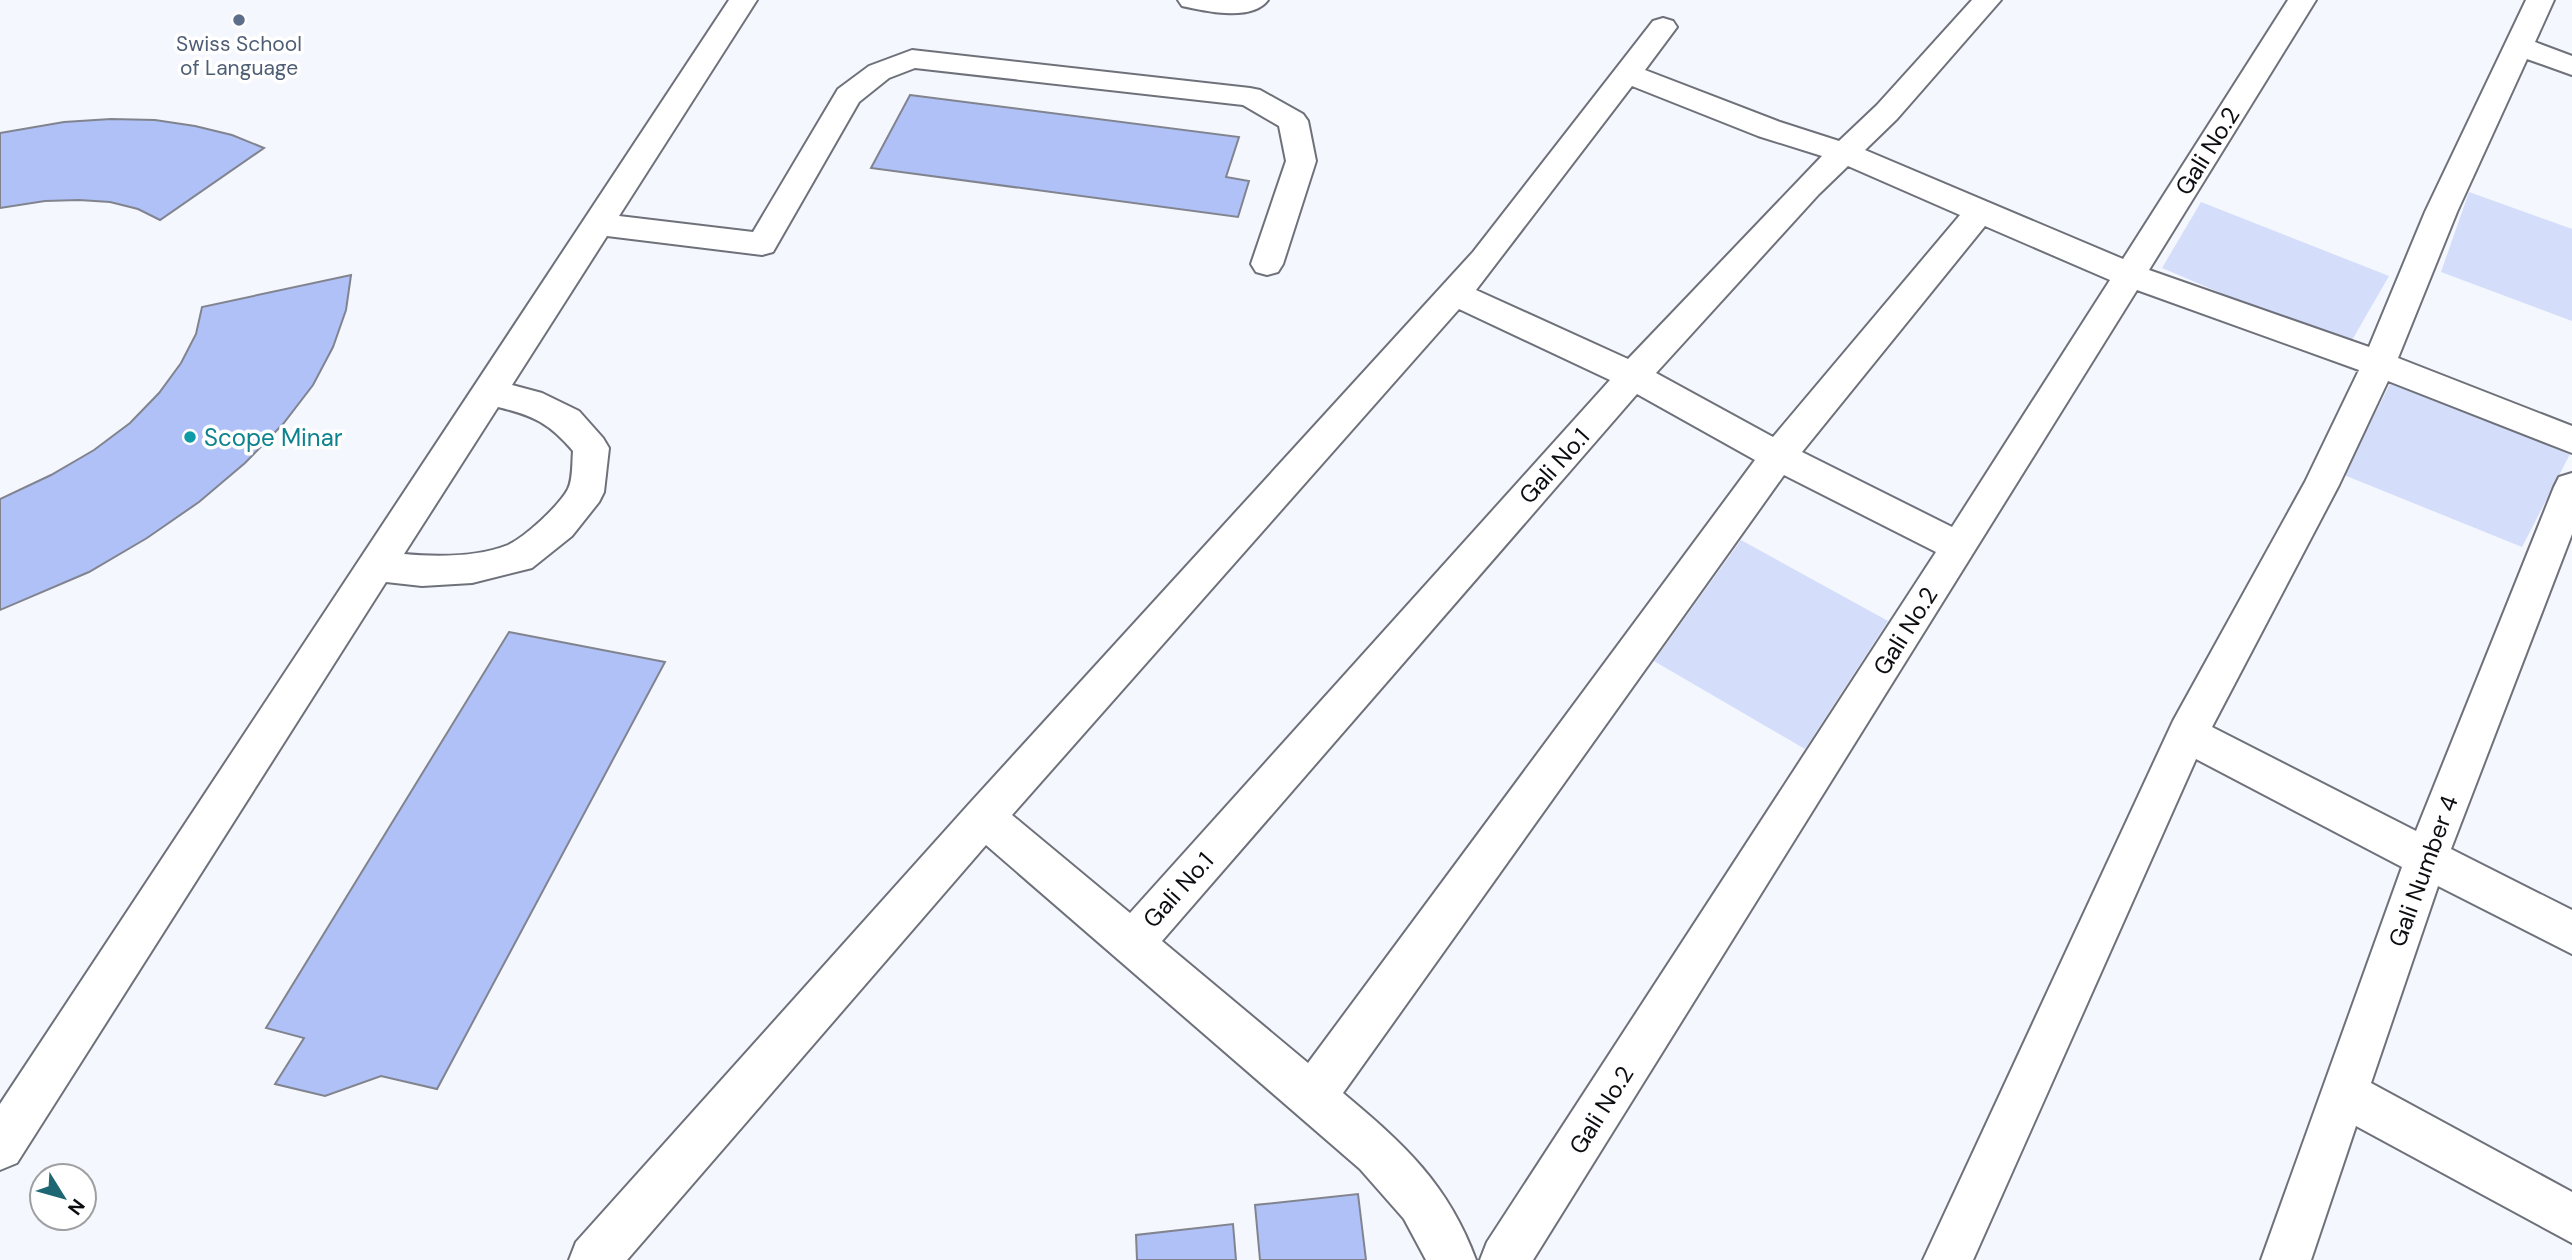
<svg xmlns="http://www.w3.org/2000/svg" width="2572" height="1260" font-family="'DM Sans',sans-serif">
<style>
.green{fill:#d4ddfa}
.building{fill:#afc1f7;stroke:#81848e;stroke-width:2}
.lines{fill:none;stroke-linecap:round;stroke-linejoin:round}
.minor-casing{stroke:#6e717a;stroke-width:4}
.minor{fill:#fff;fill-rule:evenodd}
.service-dot{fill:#5c6f8a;stroke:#fff;stroke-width:2.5}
.culture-dot{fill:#0f9aa8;stroke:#fff;stroke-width:2.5}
.labels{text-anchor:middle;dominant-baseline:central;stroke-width:7;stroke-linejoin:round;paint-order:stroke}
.far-service-label{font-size:21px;fill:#4e5e75;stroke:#fff}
.street-label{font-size:24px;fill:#0d0e12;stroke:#fff}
.culture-label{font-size:24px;fill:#0d838f;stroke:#fff;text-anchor:start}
</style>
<rect width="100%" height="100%" fill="#f4f7fd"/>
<g class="green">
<polygon points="2469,192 2572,229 2572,321 2441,272"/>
<polygon points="2201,202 2389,276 2348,347 2162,268"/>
<polygon points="2394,376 2570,454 2522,547 2344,475"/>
<polygon points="1741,540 1888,621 1805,749 1654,661"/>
</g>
<g class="building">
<polygon points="910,95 1239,137 1226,177 1249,181 1238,217 871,168"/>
<polygon points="111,119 155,120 195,126 232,135 264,148 160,220 138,209 110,202 79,200 45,201 0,208 0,133 64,122"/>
<polygon points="351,275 346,310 333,347 313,385 283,424 245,463 199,502 147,538 89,572 0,610 0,499 51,475 94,450 130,423 159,393 181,363 196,334 202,307"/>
<polygon points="509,632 665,662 437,1089 381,1076 325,1096 275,1084 304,1038 266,1028"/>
<polygon points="1358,1194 1366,1260 1260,1260 1255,1205"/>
<polygon points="1233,1224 1236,1260 1137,1260 1136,1235"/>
</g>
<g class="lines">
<defs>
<g id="minor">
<path d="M729,0h28l-138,216 134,16 85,-143 31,-23 43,-16 338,38 10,2 43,24 5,7 8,40 -33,103 -5,8 -11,3 -11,-3 -5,-8 35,-103 -7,-35 -36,-21 -328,-37 -26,10 -30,24 -86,150 -11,3 -155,-19 -95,149 30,8 37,18 24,27 6,10 -5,44 -5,10 -27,34 -40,32 -60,15 -50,3 -36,-4 -369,581 -17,7v-66zM498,407c36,9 51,16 75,44 -1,11 0,28 -5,38 -9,17 -43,48 -60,56 -30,12 -72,12 -104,9z"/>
<path d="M1178,0h90c-16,22 -63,11 -86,6z"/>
<path d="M1972,0h29l-104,119 -32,31 258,109 165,-259h28l-167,270 220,77 56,-135 101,-212h28l-19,42 37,14v19l-45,-16 -70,153 -59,146 174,68v27l-184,-72 -49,104 -127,242 204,104 138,-344 5,-10 13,-4v61l-121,315 121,61v44l-134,-68 -67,197 201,109v51l-216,-117 -45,134h-50l141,-393 -206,-108 -223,501h-50l250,-539 132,-239 54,-112 -222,-80 -604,970h-53l7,-18 449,-690 -152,-77 -441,618c61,51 105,91 133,167h-50l-22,-41 -44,-50 -374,-324 -359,415h-58l7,-18 393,-438 504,-552 180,-231 10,-3 10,3 4,6 -32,43 135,52 59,19 38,-36zM1632,86l126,50 64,20 -194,203 -152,-69zM1848,166l112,49 -187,222 -117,-64 163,-179zM1985,226l125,54 -158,247 -150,-75zM1459,309l151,71 -480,533 -118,-98zM1637,394l118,66 -447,603 -146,-122z"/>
</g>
</defs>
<use href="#minor" class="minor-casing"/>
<use href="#minor" class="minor"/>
</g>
<circle class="service-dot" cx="239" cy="20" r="7"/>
<circle class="culture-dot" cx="190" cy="437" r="7"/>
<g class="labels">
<g class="far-service-label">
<text x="239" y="44">Swiss School<tspan x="239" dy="24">of Language</tspan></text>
</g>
<g class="street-label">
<text transform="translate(2207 151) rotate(-58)">Gali No.2</text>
<text transform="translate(1554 466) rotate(-48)">Gali No.1</text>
<text transform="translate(1905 631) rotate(-58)">Gali No.2</text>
<text transform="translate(2423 871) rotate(-70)">Gali Number 4</text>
<text transform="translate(1178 890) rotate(-48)">Gali No.1</text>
<text transform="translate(1601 1110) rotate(-58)">Gali No.2</text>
</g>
<g class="culture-label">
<text x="204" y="437">Scope Minar</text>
</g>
</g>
<g transform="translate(63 1197) rotate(127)"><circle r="33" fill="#ffffff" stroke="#9e9fa0" stroke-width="2"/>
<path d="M0-5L12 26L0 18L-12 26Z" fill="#1d6772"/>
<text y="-10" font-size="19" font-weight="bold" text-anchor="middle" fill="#0d0e12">N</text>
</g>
</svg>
